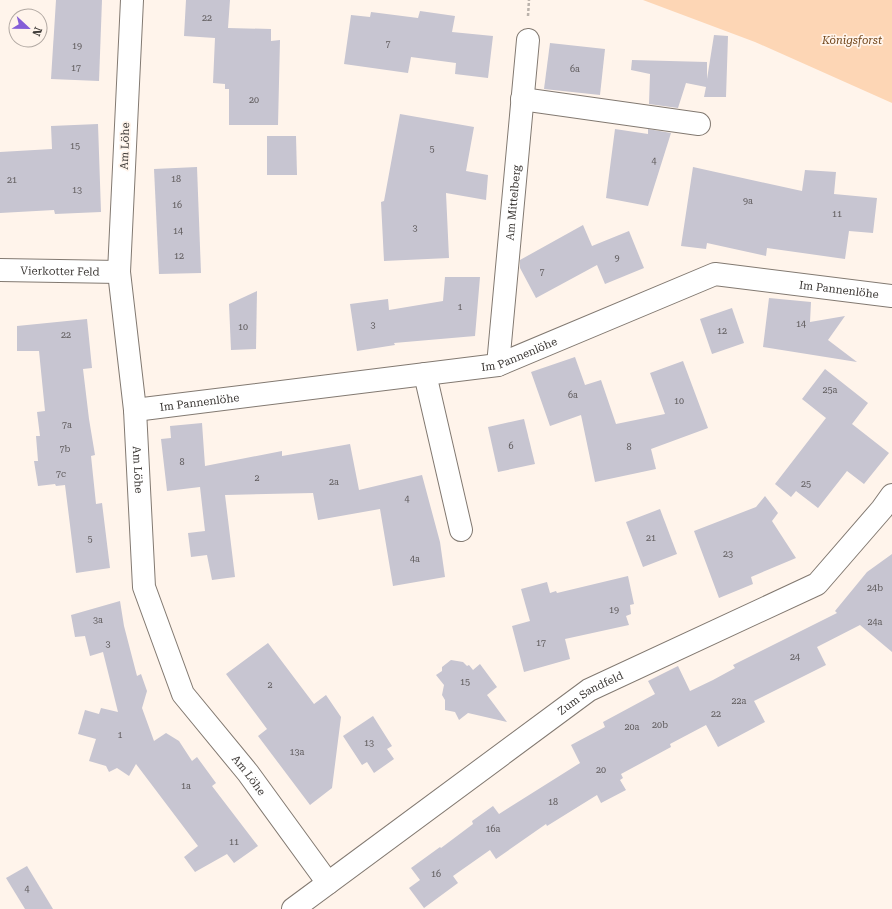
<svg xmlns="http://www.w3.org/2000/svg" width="892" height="909" font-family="'Roboto Serif',serif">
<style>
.green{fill:#fdd6b5}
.building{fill:#c7c5d1}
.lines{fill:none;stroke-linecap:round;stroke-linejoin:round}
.minor-casing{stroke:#827971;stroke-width:24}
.path{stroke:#bbb3ac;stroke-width:2.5;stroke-dasharray:3 2;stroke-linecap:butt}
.minor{stroke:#fff;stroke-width:22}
.labels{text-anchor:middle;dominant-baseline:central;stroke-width:3.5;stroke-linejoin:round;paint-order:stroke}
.number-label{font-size:9px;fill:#5e5a5b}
.park-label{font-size:11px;font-style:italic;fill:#714519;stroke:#fff4eb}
.street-label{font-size:11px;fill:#3b3734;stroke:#fff4eb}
</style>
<rect width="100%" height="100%" fill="#fff4eb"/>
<polygon class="green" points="643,0 892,0 892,103 755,42"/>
<g class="building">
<polygon points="56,0 102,0 99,81 51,79"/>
<polygon points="186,0 230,0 228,28 271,29 271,41 280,40 278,125 229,125 229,89 225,89 225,84 213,83 215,38 184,36"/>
<polygon points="420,11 455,16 452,32 493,36 488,78 455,74 456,63 411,57 408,73 344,64 351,15 370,17 371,12 418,18"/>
<polygon points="714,35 728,36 726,97 704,97 706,87 686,83 678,108 649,104 650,74 631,70 632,60 707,62 707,79"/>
<polygon points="550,43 605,49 600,95 544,89"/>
<polygon points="400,114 474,127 466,171 488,175 486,200 446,193 449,258 384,261 381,202 384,201"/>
<polygon points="98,124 101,212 55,214 54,210 0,213 0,152 52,149 51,126"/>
<polygon points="615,129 648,134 648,129 671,133 648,206 606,198"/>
<polygon points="267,136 296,136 297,175 267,175"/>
<polygon points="197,167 201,273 159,274 154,169"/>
<polygon points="693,167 802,191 805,170 836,172 834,194 877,198 873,233 849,231 845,259 767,248 766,256 707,243 706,249 681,246"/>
<polygon points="583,225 592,246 629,231 644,268 605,284 597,265 536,298 520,268 520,260"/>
<polygon points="445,277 480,277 475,336 394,343 395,345 357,351 350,304 388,299 389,310 443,301"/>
<polygon points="257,291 256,349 231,350 229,304"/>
<polygon points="769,298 811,302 810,322 845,316 828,340 857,362 763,347"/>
<polygon points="732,308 744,343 712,354 700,319"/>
<polygon points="87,319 92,368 83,369 89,419 95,455 91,456 96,504 102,503 110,568 76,573 65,485 56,486 55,484 38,486 34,461 38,461 36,436 40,436 37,412 45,411 39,351 17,351 17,326"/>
<polygon points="575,357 585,385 601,380 616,424 665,414 650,373 683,361 708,428 651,449 656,469 595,482 581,415 550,426 531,372"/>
<polygon points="825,369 868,403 852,424 889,453 864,484 847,471 818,508 796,491 791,497 775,484 826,418 802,399"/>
<polygon points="524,419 535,464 498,472 488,427"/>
<polygon points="202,423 205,466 282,451 282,456 350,444 359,490 422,475 440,542 445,577 393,586 380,509 318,520 313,493 225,495 235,577 212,580 207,555 191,557 188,533 205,531 200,487 167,491 161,439 171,438 170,426"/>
<polygon points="765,496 778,513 772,521 796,558 751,577 753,584 719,598 694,531 756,507"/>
<polygon points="660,509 677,554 643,567 626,522"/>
<polygon points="892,554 892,652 860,625 817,647 826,665 754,701 765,722 718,747 706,725 670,744 671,747 621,774 623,778 620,780 626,790 601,803 597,795 547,826 546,824 496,859 490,850 453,876 458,883 424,908 409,888 420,880 411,868 440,847 441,848 473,824 472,821 493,806 499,814 580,763 571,745 605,727 603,722 655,694 648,681 678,666 690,691 713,680 735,668 733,665 837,613 835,611 867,572"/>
<polygon points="628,576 634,604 630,605 631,614 626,616 629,625 565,639 570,659 524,672 512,626 530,621 521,589 547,582 550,593 556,591 557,593"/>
<polygon points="120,601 124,626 137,676 141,674 147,691 142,708 154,741 166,733 179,741 192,761 197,757 216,783 212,786 258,846 234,863 227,854 195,872 184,857 198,846 136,764 129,776 117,768 109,772 106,766 89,761 96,739 78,734 85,710 99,714 101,708 118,712 103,652 90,656 85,636 75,637 71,615"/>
<polygon points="268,643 314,704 326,695 341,717 332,788 310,805 258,736 267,729 226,674"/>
<polygon points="451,660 463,662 467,666 469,665 473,670 480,664 497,687 487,695 507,722 468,713 459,720 455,712 445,710 445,700 442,695 444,685 436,675 442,671 442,667"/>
<polygon points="373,716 392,746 387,749 394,759 374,773 367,762 362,765 343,736"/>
<polygon points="27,866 53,909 25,909 6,878"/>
</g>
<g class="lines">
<defs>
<g id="minor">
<path id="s1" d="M132,0l-13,272 16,138 9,177 39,107 65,79 80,110"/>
<polyline points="522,99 699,124"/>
<path id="s2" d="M0,270l119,2"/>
<path id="s3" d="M498,365l30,-325"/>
<polyline points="425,374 461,530"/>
<path id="s4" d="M135,410l363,-45 217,-91 177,22"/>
<path id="s5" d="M293,909l296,-219 228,-106 65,-75 10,-14"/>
</g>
</defs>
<use href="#minor" class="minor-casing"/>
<polyline class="path" points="528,16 529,0"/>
<use href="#minor" class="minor"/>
</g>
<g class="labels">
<g class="number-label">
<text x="207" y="18">22</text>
<text x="388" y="44">7</text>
<text x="77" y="46">19</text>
<text x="76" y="68">17</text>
<text x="575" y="69">6a</text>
<text x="254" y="100">20</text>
<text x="75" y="146">15</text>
<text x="432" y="149">5</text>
<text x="654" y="161">4</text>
<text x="176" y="179">18</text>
<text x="12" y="180">21</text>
<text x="77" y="190">13</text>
<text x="748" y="201">9a</text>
<text x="177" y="205">16</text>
<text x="837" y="214">11</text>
<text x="415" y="228">3</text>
<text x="178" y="231">14</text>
<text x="179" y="256">12</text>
<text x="617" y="258">9</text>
<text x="542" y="272">7</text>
<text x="460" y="307">1</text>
<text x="801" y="324">14</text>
<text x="373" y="325">3</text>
<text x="243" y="327">10</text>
<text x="722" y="331">12</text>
<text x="66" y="335">22</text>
<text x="830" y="390">25a</text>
<text x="573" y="395">6a</text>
<text x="679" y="401">10</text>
<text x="67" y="425">7a</text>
<text x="511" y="446">6</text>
<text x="629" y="447">8</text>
<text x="65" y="449">7b</text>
<text x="182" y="462">8</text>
<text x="61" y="474">7c</text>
<text x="257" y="478">2</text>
<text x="334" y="482">2a</text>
<text x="806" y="484">25</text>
<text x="407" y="499">4</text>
<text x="651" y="538">21</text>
<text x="90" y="539">5</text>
<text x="728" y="554">23</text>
<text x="415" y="559">4a</text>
<text x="875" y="588">24b</text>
<text x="614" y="610">19</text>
<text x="98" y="620">3a</text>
<text x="875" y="622">24a</text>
<text x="541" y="643">17</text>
<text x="108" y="644">3</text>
<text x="795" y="657">24</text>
<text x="465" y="682">15</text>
<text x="270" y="685">2</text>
<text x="739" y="701">22a</text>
<text x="716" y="714">22</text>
<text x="660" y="725">20b</text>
<text x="632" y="727">20a</text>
<text x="120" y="735">1</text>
<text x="369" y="743">13</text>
<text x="297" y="752">13a</text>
<text x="601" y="770">20</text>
<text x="186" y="786">1a</text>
<text x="553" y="802">18</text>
<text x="493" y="829">16a</text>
<text x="234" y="842">11</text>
<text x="436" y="874">16</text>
<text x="27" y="889">4</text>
</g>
<g class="park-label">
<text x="852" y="40">Königsforst</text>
</g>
<g class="street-label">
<text transform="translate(125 146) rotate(-88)">Am Löhe</text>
<text stroke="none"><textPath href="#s3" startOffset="163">Am Mittelberg</textPath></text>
<text stroke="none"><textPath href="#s2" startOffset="60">Vierkotter Feld</textPath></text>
<text stroke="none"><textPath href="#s4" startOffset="726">Im Pannenlöhe</textPath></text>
<text stroke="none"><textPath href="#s4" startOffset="389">Im Pannenlöhe</textPath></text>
<text stroke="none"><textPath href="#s4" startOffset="65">Im Pannenlöhe</textPath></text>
<text stroke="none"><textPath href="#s1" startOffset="471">Am Löhe</textPath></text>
<text stroke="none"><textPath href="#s5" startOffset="368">Zum Sandfeld</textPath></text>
<text stroke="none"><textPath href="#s1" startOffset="807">Am Löhe</textPath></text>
</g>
</g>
<g transform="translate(28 28) rotate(112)"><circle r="19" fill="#fff4eb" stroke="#b1a8a2"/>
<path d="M0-3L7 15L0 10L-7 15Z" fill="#845dd7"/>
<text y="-6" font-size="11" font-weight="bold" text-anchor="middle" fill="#3b3734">N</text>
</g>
</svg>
